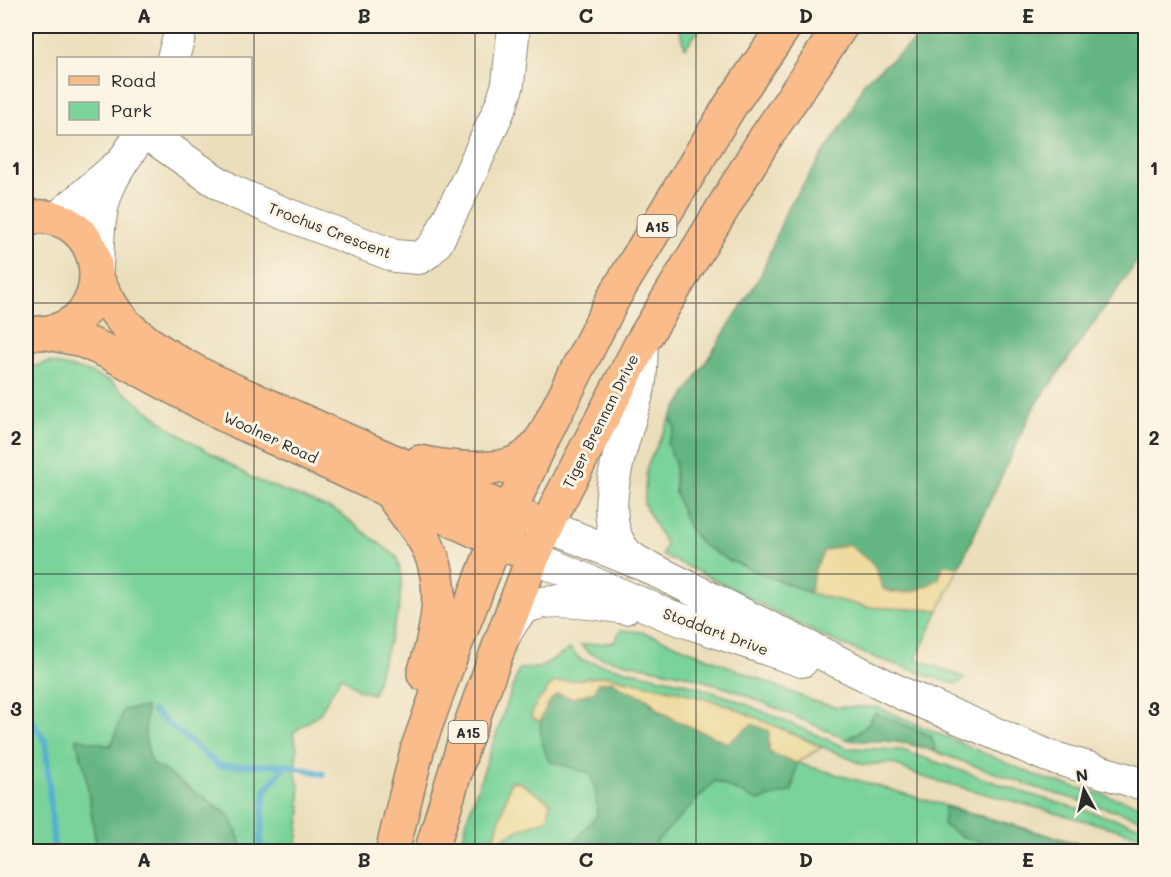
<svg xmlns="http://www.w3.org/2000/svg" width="1171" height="877" font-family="Mali,sans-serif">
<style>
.green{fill:#7ad399;stroke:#527f62;stroke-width:1.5;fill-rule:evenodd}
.forest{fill:#63b581;stroke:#477056;stroke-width:1.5}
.sand{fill:#eeda9e;stroke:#8c8264;stroke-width:1.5}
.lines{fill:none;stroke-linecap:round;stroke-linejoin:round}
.stream{stroke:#55aed3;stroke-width:6}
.minor-casing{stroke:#8b8473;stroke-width:34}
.major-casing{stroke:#8b8473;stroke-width:36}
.minor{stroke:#fff;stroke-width:32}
.major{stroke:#f9bc8a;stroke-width:33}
.grid{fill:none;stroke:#2b2b2b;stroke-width:1.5;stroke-opacity:0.55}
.labels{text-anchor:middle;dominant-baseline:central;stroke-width:6;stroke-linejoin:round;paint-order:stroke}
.shield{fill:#fcf5e5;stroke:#6a6863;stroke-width:1.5}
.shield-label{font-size:14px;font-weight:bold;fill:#2b2b2b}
.street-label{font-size:15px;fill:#2b2b2b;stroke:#fcf5e5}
.neatline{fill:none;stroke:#2b2b2b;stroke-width:2}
.grid-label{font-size:20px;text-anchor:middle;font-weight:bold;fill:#2b2b2b}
</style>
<rect width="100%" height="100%" fill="#fcf5e5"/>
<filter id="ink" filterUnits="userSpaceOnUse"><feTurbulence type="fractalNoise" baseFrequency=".0167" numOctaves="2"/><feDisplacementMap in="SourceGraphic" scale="12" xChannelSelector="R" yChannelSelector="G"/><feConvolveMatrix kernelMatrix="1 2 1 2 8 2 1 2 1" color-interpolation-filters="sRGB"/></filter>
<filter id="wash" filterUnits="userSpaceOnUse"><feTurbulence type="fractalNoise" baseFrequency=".008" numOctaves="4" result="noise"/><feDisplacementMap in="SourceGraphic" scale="24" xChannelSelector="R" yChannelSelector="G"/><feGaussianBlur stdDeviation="1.35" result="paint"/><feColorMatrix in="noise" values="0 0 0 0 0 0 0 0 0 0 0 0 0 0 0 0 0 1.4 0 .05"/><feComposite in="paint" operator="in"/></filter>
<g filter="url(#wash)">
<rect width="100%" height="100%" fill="#ebdebb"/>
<g class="green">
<polygon points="678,26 702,26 685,48"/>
<polygon points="48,362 86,371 110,381 171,429 254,479 338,512 397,557 402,578 399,609 373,694 359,690 341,676 320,713 293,733 297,749 295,771 299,786 301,811 296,851 244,851 230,816 151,762 145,738 146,707 114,739 110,746 76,739 85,769 97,851 26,851 26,369"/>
<path d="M671,417l5,10 -9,16 8,20v29l53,68 82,33 57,14 72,3 -23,49 49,19 -8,6c-17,-2 -32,-10 -48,-15 -34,-11 -67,-23 -99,-39 -50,-25 -97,-54 -148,-75l4,-10 -22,-41 3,-38z"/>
<polygon points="621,630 641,632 657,637 813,701 836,707 877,707 1042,778 1145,806 1145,820 1037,788 936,752 931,736 875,713 862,732 846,739 739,692 686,675 603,658 588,652 581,645 614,642"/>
<path d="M570,649l11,11 103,23 50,16 113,49 55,2 126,44 118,34 -1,9 -222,-60 -31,-14 -28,2 -135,-59 -48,-14 -75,-16 -53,7 -22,34 9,5c4,-10 8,-22 18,-28l39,-11 16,-2 10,8 24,9 12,12 16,10 23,9 38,6 61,28 307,88h-615l3,-8 -23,3 -2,5 -7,1 8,-36 51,-147 20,-1zM511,781l8,1v48l-26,13z"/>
</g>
<g class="forest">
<path d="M938,26h207v224l-112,159 -74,158 -16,-2 -3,14c-20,11 -35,19 -57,10l-9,-24 -59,4 -5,24 -82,-33 -27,-16 -14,-19 -12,-33v-29l-8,-20 8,-14 -4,-12 90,-142 26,-66 62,-94 15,-33 49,-40z"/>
<path d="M613,682l9,7 24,9 12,13 17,9 52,23 25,-19 17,7v21l28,11 -5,28 -34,10 -43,-20 -60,62 -1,8 -165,1 4,-9 81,-1 23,-27 -1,-23 -6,-19 -41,-12c-10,-21 -16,-52 9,-67l14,4 22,-6 2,-9z"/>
<polygon points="146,707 145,738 151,762 230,816 244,851 97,851 85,769 76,738 110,746 114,739 123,710"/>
<path d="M875,713l56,23 5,16c-16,-6 -34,-10 -52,-11 -13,-1 -25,2 -38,-2 15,-7 22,-12 29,-26z"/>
<polygon points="945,807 1104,851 1003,851 999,846 963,837 943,825"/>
</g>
<g class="sand">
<path d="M848,544l26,21 9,24c21,9 37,1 56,-10l4,-14 16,2 -20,43 -72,-3 -57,-14 5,-24 9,-18z"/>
<path d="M606,676l75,16 48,14 93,41 -25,16 -28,-11v-21l-17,-7 -24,19 -53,-23 -16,-10 -12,-12 -24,-9 -10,-8 -16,2 -2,8 -22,7 -15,-4c-10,6 -14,18 -18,28l-9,-5 4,-12 18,-22z"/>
<polygon points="511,781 519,782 550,802 548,819 519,830 493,843"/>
</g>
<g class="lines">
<g class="stream">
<polyline points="153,711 219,766 286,765 323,774"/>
<polyline points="26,712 46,743 54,852"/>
<polyline points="259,852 265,791 286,765"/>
</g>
</g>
</g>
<g filter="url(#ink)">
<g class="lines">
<defs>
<g id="minor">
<polyline points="173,58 182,26"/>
<polyline points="148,134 211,178 232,191 273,209 395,256 419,258 428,252 437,242 467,181 502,103 508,84 514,26"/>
<polyline points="56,219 115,168"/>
<path d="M97,268c1,-25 1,-51 9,-74 8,-22 23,-42 36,-60"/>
<polyline points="547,526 644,565 903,694 1048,756 1146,785"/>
<polyline points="533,557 670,616 802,661"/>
<path d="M638,562c-55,-30 -10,-129 1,-175 3,-14 2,-31 3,-45"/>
<path d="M504,636c6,-10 12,-23 23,-29 21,-11 74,-3 98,1"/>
</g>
<g id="major">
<path d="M26,218c84,-15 97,111 13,115"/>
<path d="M97,279c10,19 19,38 36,52 46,39 110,63 165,88 76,34 153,68 230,100"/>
<polyline points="48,333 78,339 108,352 224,415 515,549"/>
<path d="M420,462c26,6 73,11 97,0 11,-5 17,-13 24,-22"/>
<path d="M390,492c10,16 23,30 33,46 26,43 15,90 1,136"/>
<polyline points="392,852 418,747 449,661 496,541 544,436 614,297 730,106 785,26"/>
<polyline points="431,852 464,743 500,644 533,557 560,499 642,342 764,140 841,26"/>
</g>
</defs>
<use href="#minor" class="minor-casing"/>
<use href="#major" class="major-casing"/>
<use href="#minor" class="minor"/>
<use href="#major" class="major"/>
</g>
</g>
<path class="grid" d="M254,26v826M475,26v826M696,26v826M917,26v826M26,303h1120M26,574h1120"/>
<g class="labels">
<g class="shield">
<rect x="637.5" y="215" width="39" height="22" rx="4.5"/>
<rect x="448.5" y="721" width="39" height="22" rx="4.5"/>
</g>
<g class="shield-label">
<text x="657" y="226">A15</text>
<text x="468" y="732">A15</text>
</g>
<g class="street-label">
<text transform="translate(330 230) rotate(21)">Trochus Crescent</text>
<text transform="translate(600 421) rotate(-63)">Tiger Brennan Drive</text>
<text transform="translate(271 437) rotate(25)">Woolner Road</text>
<text transform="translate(716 631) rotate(20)">Stoddart Drive</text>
</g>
</g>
<rect width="1171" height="877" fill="none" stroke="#fcf5e5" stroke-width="66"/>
<rect x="57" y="57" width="195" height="78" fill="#fcf5e5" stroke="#a8a49b" stroke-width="1.5"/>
<rect x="69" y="76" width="30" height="9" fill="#f9bc8a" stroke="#a8a49b" stroke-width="1.5"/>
<text x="111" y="87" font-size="18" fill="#2b2b2b">Road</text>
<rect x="69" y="102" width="30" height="18" fill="#7ad399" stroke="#a8a49b" stroke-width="1.5"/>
<text x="111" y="117" font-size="18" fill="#2b2b2b">Park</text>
<g transform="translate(1084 790) rotate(352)" stroke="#fcf5e5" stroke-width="4.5" paint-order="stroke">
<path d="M0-4.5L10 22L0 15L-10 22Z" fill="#2b2b2b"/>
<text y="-9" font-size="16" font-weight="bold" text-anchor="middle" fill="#2b2b2b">N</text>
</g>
<rect x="33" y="33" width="1105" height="811" class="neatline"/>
<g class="grid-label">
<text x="144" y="23">A</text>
<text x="364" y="23">B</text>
<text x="586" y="23">C</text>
<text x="806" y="23">D</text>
<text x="1028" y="23">E</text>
<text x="16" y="175">1</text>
<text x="1154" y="175">1</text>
<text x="16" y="445">2</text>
<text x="1154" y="445">2</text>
<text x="16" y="716">3</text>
<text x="1154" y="716">3</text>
<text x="144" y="867">A</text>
<text x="364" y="867">B</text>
<text x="586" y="867">C</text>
<text x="806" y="867">D</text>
<text x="1028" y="867">E</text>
</g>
</svg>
